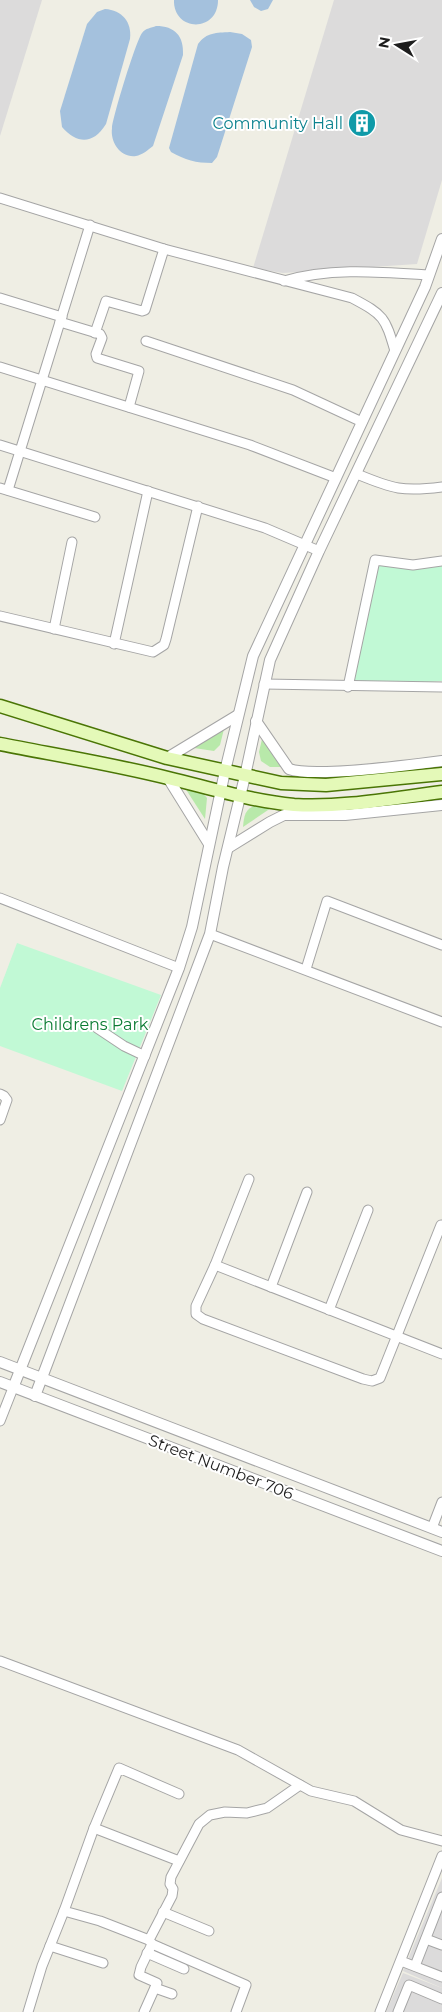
<svg xmlns="http://www.w3.org/2000/svg" width="442" height="2012" font-family="Montserrat,sans-serif">
<style>
.residential{fill:#dcdbdb}
.grass{fill:#b8e9aa}
.park{fill:#c1f9d5}
.water{fill:#a4c1dd}
.lines{fill:none;stroke-linecap:round;stroke-linejoin:round}
.minor-casing{stroke:#a5a5a5;stroke-width:11}
.tertiary-casing{stroke:#a5a5a5;stroke-width:12}
.secondary-casing{stroke:#4a7505;stroke-width:15}
.minor{stroke:#fff;stroke-width:9}
.tertiary{stroke:#fff;stroke-width:10}
.secondary{stroke:#e4f9b8;stroke-width:12}
.labels{text-anchor:middle;dominant-baseline:central;stroke-width:4;stroke-linejoin:round;paint-order:stroke}
.culture-label{font-size:16px;fill:#0d838f;stroke:#fff;text-anchor:end}
.park-label{font-size:16px;fill:#0c7c34;stroke:#fff}
.street-label{font-size:16px;fill:#1e1e1e;stroke:#fff}
</style>
<rect width="100%" height="100%" fill="#efeee4"/>
<g class="residential">
<polygon points="0,0 42,0 0,136"/>
<polygon points="334,0 442,0 442,180 417,264 283,273 253,268"/>
<polygon points="442,1878 442,1988 403,1971"/>
<polygon points="403,1973 442,1988 442,2012 386,2012"/>
</g>
<g class="grass">
<polygon points="224,729 220,745 214,751 194,748"/>
<polygon points="262,739 284,767 270,767 261,761 259,752"/>
<polygon points="185,788 202,792 207,798 205,819"/>
<path d="M257,805l14,3 -28,19c1,-11 2,-19 14,-22z"/>
</g>
<g class="park">
<polygon points="375,560 427,568 442,566 442,681 348,687"/>
<polygon points="17,943 161,995 122,1091 0,1046 0,988"/>
</g>
<g class="water">
<path d="M174,0h44c0,33 -45,32 -44,0z"/>
<polygon points="250,0 273,0 268,9 261,11 254,7"/>
<path d="M105,9c17,1 27,13 25,30l-24,85c-13,21 -29,20 -44,3l-2,-16 27,-87 10,-12z"/>
<path d="M156,26c19,0 28,10 27,29l-30,91c-5,4 -11,9 -17,10 -15,2 -26,-13 -24,-28 1,-12 24,-87 30,-95 4,-5 9,-5 14,-7z"/>
<path d="M230,32l12,2 9,6 1,7 -35,110 -5,6c-16,0 -27,-3 -41,-11l-2,-4 29,-104c9,-12 18,-11 32,-12z"/>
</g>
<g class="lines">
<defs>
<g id="minor">
<path d="M0,198l164,51 188,49c32,17 33,19 43,53"/>
<path d="M284,281c46,-14 98,-9 145,-6"/>
<polyline points="0,298 62,317"/>
<polyline points="60,322 100,334 102,338 96,354 97,358 139,371 129,407"/>
<polyline points="95,333 106,301 142,311 145,310 164,249"/>
<polyline points="146,341 293,390 362,422"/>
<polyline points="0,367 250,445 336,478"/>
<polyline points="0,445 265,528 319,551"/>
<path d="M357,474c36,15 46,18 85,13"/>
<polyline points="0,488 95,517"/>
<polyline points="8,490 90,225"/>
<polyline points="0,616 153,652 164,645 166,639 198,506"/>
<polyline points="54,629 72,542"/>
<polyline points="114,644 148,491"/>
<polyline points="264,684 442,687"/>
<polyline points="348,687 375,560 413,565 442,561"/>
<polyline points="0,898 179,968"/>
<polyline points="210,934 442,1022"/>
<polyline points="306,969 327,901 442,945"/>
<polyline points="97,1028 124,1046 145,1056"/>
<polyline points="0,1094 4,1096 7,1100 0,1120"/>
<polyline points="249,1179 215,1265 196,1306 196,1314 203,1319 363,1379 372,1381 380,1378 441,1225"/>
<polyline points="215,1265 442,1354"/>
<polyline points="271,1287 307,1192"/>
<polyline points="329,1310 368,1210"/>
<polyline points="0,1421 13,1388"/>
<polyline points="432,1528 442,1502"/>
<polyline points="0,1661 238,1750 311,1791 354,1801 401,1830 442,1841"/>
<polyline points="94,1828 179,1861"/>
<polyline points="163,1912 209,1931"/>
<polyline points="426,1939 442,1945"/>
<polyline points="149,1940 100,1921 64,1911 94,1828 119,1768 179,1794"/>
<polyline points="152,1944 246,1985 236,2012"/>
<polyline points="50,1946 103,1963"/>
<polyline points="147,1953 184,1969"/>
<polyline points="401,1961 442,1977"/>
<polyline points="415,1966 442,1897"/>
<polyline points="155,1988 172,1994"/>
<polyline points="28,2012 42,1966 64,1911"/>
<polyline points="144,2012 157,1983 139,1975 141,1967 152,1944 149,1940 172,1896 173,1889 170,1884 171,1877 199,1824 210,1815 225,1812 247,1813 267,1808 300,1785"/>
<polyline points="380,2012 442,1856"/>
<polyline points="398,2012 409,1985 442,1999"/>
</g>
<g id="tertiary">
<path d="M256,721l33,48c11,4 26,3 38,3 39,-1 77,-6 115,-11"/>
<polyline points="167,758 238,715"/>
<polyline points="168,778 209,844"/>
<polyline points="228,848 270,822 284,815 345,815 442,805"/>
<polyline points="0,1362 442,1532"/>
<polyline points="0,1382 442,1551"/>
<polyline points="13,1388 179,968 192,927 225,771 253,656 425,287 442,239"/>
<polyline points="35,1396 210,934 223,867 245,776 270,660 319,551 442,293"/>
</g>
<g id="secondary">
<polyline points="0,706 167,758 281,783 326,785 442,774"/>
<path d="M0,744c56,11 112,20 168,34 42,10 83,23 126,27 49,3 100,-7 148,-13"/>
</g>
</defs>
<use href="#minor" class="minor-casing"/>
<use href="#tertiary" class="tertiary-casing"/>
<use href="#secondary" class="secondary-casing"/>
<use href="#minor" class="minor"/>
<use href="#tertiary" class="tertiary"/>
<use href="#secondary" class="secondary"/>
</g>
<defs>
<symbol id="building-disc" viewBox="-11 -11 22 22"><circle r="9.5" fill="#0f9aa8" stroke="#fff"/><path d="M-4-6H4V6H1V3H-1V6H-4ZM-2.5-4.3h1.7v1.8h-1.7ZM.8-4.3h1.7v1.8H.8ZM-2.5-1h1.7V.8h-1.7ZM.8-1h1.7V.8H.8Z" fill="#fff"/></symbol>
</defs>
<g fill-rule="evenodd">
<use href="#building-disc" x="346" y="107" width="32" height="32"/>
</g>
<g class="labels">
<g class="culture-label">
<text x="343" y="123">Community Hall</text>
</g>
<g class="park-label">
<text x="90" y="1024">Childrens Park</text>
</g>
<g class="street-label">
<text transform="translate(221 1467) rotate(21)">Street Number 706</text>
</g>
</g>
<g transform="translate(397 45) rotate(281)" stroke="#ffffff" stroke-width="4" paint-order="stroke">
<path d="M0-4L9 19L0 12L-9 19Z" fill="#1e1e1e"/>
<text y="-8" font-size="14" font-weight="bold" text-anchor="middle" fill="#1e1e1e">N</text>
</g>
</svg>
